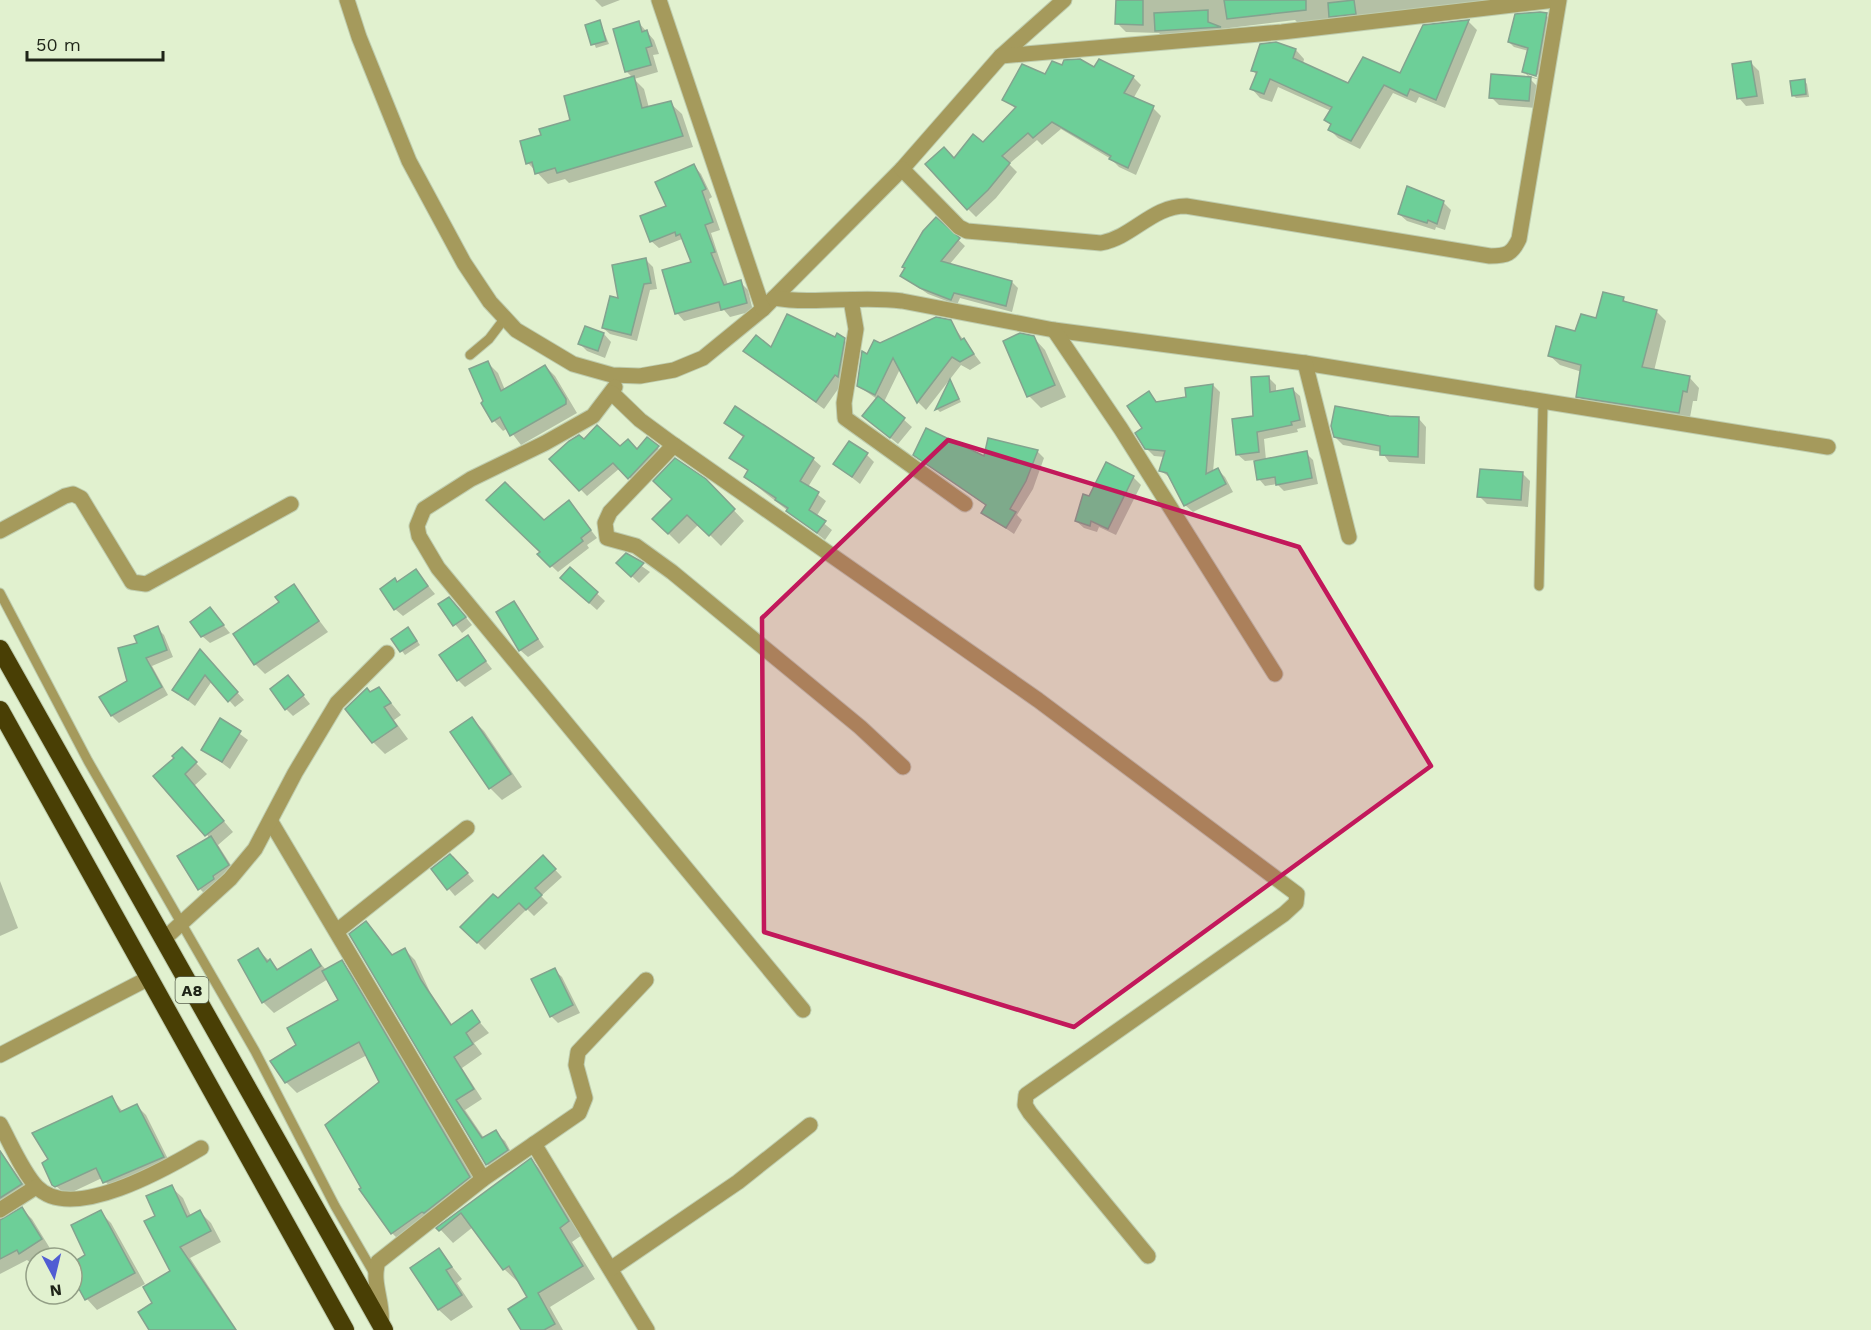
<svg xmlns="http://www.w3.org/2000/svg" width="1871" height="1330" font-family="'Work Sans',sans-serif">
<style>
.shadow{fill:#0003}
.building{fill:#6dcf98;stroke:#83a38f;stroke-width:1.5}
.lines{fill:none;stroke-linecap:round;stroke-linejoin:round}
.lane-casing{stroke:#beccae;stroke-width:11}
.street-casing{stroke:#beccae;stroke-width:17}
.highway-casing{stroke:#beccae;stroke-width:20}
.lane{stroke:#a59a5c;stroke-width:9}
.street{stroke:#a59a5c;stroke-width:15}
.highway{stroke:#493f05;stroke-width:18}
.marked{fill:#c2185b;fill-opacity:0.2;stroke:#c2185b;stroke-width:4.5;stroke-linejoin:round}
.labels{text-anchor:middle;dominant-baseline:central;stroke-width:4.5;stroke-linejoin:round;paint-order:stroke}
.shield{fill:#e1f1cf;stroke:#59624f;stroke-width:1.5}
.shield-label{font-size:16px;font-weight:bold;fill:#1f2518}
</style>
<rect width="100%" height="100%" fill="#e1f1cf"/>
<g class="shadow">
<polygon points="595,0 620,0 602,7"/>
<polygon points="1118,0 1507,0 1398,18 1363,15 1364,22 1304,29 1295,20 1221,29 1227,35 1165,39 1159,33 1126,32 1117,23"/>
<polygon points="1546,15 1551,20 1542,76 1528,72 1528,75 1541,80 1529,77 1524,72 1529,51 1514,47 1509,42"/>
<polygon points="1468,21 1477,30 1445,108 1419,97 1416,103 1393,93 1360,149 1338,138 1330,130 1332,125 1326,119 1331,111 1278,87 1272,102 1260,98 1252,89 1257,75 1253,71 1296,50 1304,59 1303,64 1349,85 1401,75"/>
<polygon points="600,22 609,44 596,48 587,26"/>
<polygon points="639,23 654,40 659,54 653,55 658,72 634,79 644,89 649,108 670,103 682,114 693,147 569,183 565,179 548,184 528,163 543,136 572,121 633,78 627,72"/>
<polygon points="1751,63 1759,71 1764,104 1746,106 1739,98"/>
<polygon points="1062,67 1095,69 1133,77 1141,85 1133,99 1153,108 1161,116 1136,175 1119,167 1111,159 1061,129 1042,145 1037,140 1009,164 1017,172 996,198 976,217 968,209 954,160 983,144 1016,109 1004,99"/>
<polygon points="1530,79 1538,87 1536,108 1499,105 1491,97"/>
<polygon points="1804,80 1807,84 1809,97 1796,98 1793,95"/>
<polygon points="694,166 701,174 712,197 709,199 720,230 711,233 728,285 740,282 748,290 753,311 730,317 724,310 684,321 677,313 693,263 682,239 659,248 651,241"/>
<polygon points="1408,188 1444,203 1451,210 1445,230 1436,227 1435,230 1407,221 1399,214"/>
<polygon points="936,219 965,246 949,265 1012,282 1018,288 1012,312 960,298 957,305 928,294 902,276"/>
<polygon points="646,260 653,267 657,289 650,290 637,341 610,334 603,328"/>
<polygon points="1623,299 1628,304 1656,311 1666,321 1654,371 1689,377 1699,388 1697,401 1693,401 1689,423 1588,406 1578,396 1582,372 1560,365 1549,355"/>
<polygon points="950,322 981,363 970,370 961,365 926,410 918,402 900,369 884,402 912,427 898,444 872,423 877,399 858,386 867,357 880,344"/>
<polygon points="604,334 611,342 605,358 587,351 580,344"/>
<polygon points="1033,337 1045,350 1066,397 1041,408 1029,396 1005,342"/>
<polygon points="835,339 844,340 851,347 843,382 824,409 745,351"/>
<polygon points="488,363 498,373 505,390 545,366 555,376 577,413 521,445 508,428 503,431 494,421"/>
<polygon points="1268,377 1276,385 1276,393 1292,389 1300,396 1306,427 1297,429 1298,432 1264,439 1266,460 1306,453 1313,460 1318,484 1284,491 1277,484 1265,486 1259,479 1255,460 1245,461 1237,454 1255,418"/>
<polygon points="951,382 961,402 940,412 937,409"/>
<polygon points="1213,385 1220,392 1213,472 1218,470 1225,477 1233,492 1193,512 1185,505 1172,479 1161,471 1165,457 1154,456 1146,448 1144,428 1149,393 1158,403 1188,398"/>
<polygon points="1389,418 1419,419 1426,427 1425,464 1389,462 1382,452 1343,445 1335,437"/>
<polygon points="726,423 813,459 821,466 808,487 826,501 816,517 832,530 825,540 745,477 749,472 731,458 744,438"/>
<polygon points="647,439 665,454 636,484 620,468 587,496 551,459 620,448 637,451"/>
<polygon points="1037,451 1044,458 1033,489 1017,515 1022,520 1014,534 983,513 987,506 915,455 985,458"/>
<polygon points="867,455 874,462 860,484 835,464"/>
<polygon points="1523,474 1530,481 1528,507 1487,504 1479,496"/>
<polygon points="1133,477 1141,485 1116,535 1099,527 1097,532 1084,528 1076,521 1090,498"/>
<polygon points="705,480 744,521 721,546 699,524 679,544 654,519"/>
<polygon points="569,502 597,538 587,545 589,548 558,572 539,554 543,522"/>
<polygon points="626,555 650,572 639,583 618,563"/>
<polygon points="570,569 605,601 597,610 570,586"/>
<polygon points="416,571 435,594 403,616 395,609"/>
<polygon points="293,586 328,632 265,674 255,664 281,603"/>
<polygon points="514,603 544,647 528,657 520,650"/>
<polygon points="440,605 457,606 472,625 462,633"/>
<polygon points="210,609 230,633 210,643 202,636"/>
<polygon points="157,628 164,635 173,657 152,666 168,695 119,723 112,716 129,682 139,644"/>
<polygon points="412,633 420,645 405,655 393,639"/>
<polygon points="467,637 492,669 465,687 458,680"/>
<polygon points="206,658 244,700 235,707 212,681 195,706 174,690"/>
<polygon points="295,685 310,704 293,716 286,709"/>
<polygon points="379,688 401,715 394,720 408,739 385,754 373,742 371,694"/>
<polygon points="472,719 484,731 522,787 502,800 490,788 452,732"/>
<polygon points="221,720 248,740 230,769 203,749"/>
<polygon points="182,749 207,774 194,786 233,832 218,845 236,873 207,896 200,889 209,839 176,758"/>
<polygon points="453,856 474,881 455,896 433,870"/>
<polygon points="543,857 562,877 541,896 548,903 534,916 527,909 485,950 462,927 498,901"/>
<polygon points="0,881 18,928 0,936"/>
<polygon points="366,923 393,956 405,950 415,960 430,992 453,1026 471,1012 489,1033 474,1043 482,1054 462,1068 482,1099 465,1110 484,1138 495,1132 505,1141 516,1161 497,1174 487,1164"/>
<polygon points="258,950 279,970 310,951 326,970 341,962 352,973 480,1188 403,1244 392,1233 381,1083 367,1055 297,1093 286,1082 298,1045 340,1001 328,979 274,1013 263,1002"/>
<polygon points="554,970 562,977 580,1013 558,1023 551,1016"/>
<polygon points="112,1098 123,1112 137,1106 146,1115 172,1167 114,1191 102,1178 66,1195 56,1186"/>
<polygon points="0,1150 31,1195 4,1212 0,1220"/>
<polygon points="531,1160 544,1173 582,1235 572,1242 595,1279 550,1307 563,1330 523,1330 529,1298 519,1281 518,1282 504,1269 473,1227 453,1243 439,1228"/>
<polygon points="171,1187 183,1198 191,1216 200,1212 211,1223 221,1242 190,1258 237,1330 150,1330 154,1303 172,1272 157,1216"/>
<polygon points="22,1209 32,1219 51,1250 31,1263 27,1260 0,1274 0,1222"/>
<polygon points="100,1212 111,1223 145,1284 97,1310 87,1299 72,1272 72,1265 87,1256"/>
<polygon points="439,1250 462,1279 457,1283 473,1307 451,1321 439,1310 412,1268"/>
</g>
<g class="building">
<polygon points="1116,0 1143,0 1143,25 1115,24"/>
<polygon points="1224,0 1306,0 1306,10 1227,19"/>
<polygon points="1354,0 1356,14 1329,17 1328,3"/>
<polygon points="1208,10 1208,22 1221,27 1155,31 1154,13"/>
<polygon points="1540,12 1547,13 1536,76 1522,72 1528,48 1508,42 1515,14"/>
<polygon points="600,20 606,41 591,45 585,25"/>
<polygon points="1469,20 1436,100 1410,89 1407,96 1384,85 1351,141 1328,130 1331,124 1324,120 1332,107 1270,79 1264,94 1250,89 1257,72 1251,71 1260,44 1276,42 1296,49 1293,58 1348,83 1363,57 1400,73 1423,25"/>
<polygon points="639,21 642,32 647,30 652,46 646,48 651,65 625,72 613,29"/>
<polygon points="1080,59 1094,67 1099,59 1134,76 1124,93 1154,106 1128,168 1109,159 1111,156 1052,122 1033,138 1028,133 1002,156 1010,163 988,190 967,210 925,164 944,147 954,158 973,134 983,142 1016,107 1002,100 1022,64 1045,74 1052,61 1062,65 1064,60"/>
<polygon points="1751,61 1757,96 1737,99 1732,64"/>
<polygon points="1491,74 1531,77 1529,101 1489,98"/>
<polygon points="634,76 642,108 671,101 683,136 557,173 555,168 535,174 532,162 526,164 520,141 541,135 539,129 570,120 564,96"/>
<polygon points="1805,79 1806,94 1792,96 1790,81"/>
<polygon points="694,164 706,189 702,191 713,222 705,225 715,252 711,253 724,285 741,280 747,303 721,310 719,302 675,314 662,270 691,262 680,234 676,236 675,232 650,242 640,216 666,206 655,182"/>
<polygon points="1407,186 1444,201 1437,224 1428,220 1427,223 1398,214"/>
<polygon points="936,217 960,238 941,261 1012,281 1006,306 954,293 951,300 920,288 900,276 905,268 902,267 923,231"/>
<polygon points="646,258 651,283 644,284 631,335 602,328 610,296 618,298 612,265"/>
<polygon points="1603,292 1624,297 1623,301 1657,310 1642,367 1690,376 1687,392 1683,391 1679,413 1576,397 1581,365 1548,356 1556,326 1575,331 1581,314 1596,318"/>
<polygon points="787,314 835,337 837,333 845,338 838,377 835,375 816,402 743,351 756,335 771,347"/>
<polygon points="936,317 951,320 961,340 964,338 974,354 960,362 952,357 917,403 893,358 875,395 857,386 862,351 867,354 874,340 880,343"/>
<polygon points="585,326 604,333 598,351 578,344"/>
<polygon points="1020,333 1034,336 1055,385 1027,397 1003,341"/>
<polygon points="488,361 501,391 545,365 566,399 566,404 510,436 500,417 492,422 481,403 483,401 469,369"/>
<polygon points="1269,376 1270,392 1293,388 1300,420 1291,422 1292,425 1257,432 1259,452 1236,455 1232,419 1253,416 1251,377"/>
<polygon points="950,379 959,399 935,410"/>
<polygon points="1213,384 1206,474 1218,468 1226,484 1184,506 1167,473 1159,471 1165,451 1145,449 1135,433 1142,428 1127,406 1149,391 1156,402 1186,397 1185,388"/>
<polygon points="878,396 905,418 890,438 862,416"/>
<polygon points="735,406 814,458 800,481 819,492 809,510 826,521 817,533 786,511 788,508 775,500 776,498 744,477 748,470 729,458 744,436 724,423"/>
<polygon points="1335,406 1389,416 1419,417 1418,457 1380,455 1380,446 1334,437 1331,426"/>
<polygon points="597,425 620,446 628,439 637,449 647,437 659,446 628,479 613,463 579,491 549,459 569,441 579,435 584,439"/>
<polygon points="926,428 984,456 988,438 1038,450 1026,481 1010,509 1016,512 1006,528 981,513 986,505 913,455"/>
<polygon points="849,441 868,453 852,477 833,464"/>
<polygon points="1307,451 1312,478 1276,485 1275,477 1257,480 1254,461"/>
<polygon points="675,458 706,479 735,509 709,536 687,515 668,534 652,519 672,499 653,481"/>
<polygon points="1106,462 1134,476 1108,529 1091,521 1090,526 1075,521 1083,494 1089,496"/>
<polygon points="1480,469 1523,472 1521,500 1477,497"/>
<polygon points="505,482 544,520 569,500 591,530 581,538 583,541 550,567 537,554 540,552 486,500"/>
<polygon points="626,553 644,563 631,577 616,563"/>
<polygon points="570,567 598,592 589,603 560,578"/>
<polygon points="416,569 428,586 394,610 380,589 395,578 397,582"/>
<polygon points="294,584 319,621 254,665 233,634 279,602 275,597"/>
<polygon points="449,597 466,617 453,626 438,604"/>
<polygon points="514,601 538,639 519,651 496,612"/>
<polygon points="210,607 224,625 201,637 190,622"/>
<polygon points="158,626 167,650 146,658 162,687 111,716 99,697 127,681 118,648 137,643 134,636"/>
<polygon points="408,627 417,641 400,652 391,639"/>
<polygon points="468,635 486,661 457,681 439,655"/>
<polygon points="200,649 238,692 228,702 205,675 188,700 172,690"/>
<polygon points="288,675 304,695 285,710 270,689"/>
<polygon points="379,687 391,703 384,707 397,726 372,743 345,709 367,688 370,692"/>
<polygon points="472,717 511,774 489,789 450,732"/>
<polygon points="220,718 241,731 222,762 201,750"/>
<polygon points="182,747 197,762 185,774 224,821 205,836 153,776 174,758 172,756"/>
<polygon points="211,836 229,865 213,876 214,879 198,890 177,856"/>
<polygon points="450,854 468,873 447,890 431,869"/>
<polygon points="543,855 556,869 535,888 542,895 526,910 519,903 477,943 460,927 493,894 498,898"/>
<polygon points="366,921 392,955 405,948 421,980 451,1025 472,1010 480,1022 466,1033 473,1044 454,1057 474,1089 456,1100 482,1138 496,1130 508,1150 486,1165 349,934"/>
<polygon points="258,948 267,962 270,959 277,970 311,949 321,966 262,1003 238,960"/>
<polygon points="342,960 470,1177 424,1213 422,1212 391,1234 359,1189 361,1188 325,1125 379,1082 359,1042 285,1083 270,1061 296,1045 287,1028 338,1000 322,971"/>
<polygon points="555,968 573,1005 550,1017 531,979"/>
<polygon points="112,1096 120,1112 137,1104 164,1157 103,1183 96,1168 55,1187 52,1185 42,1163 48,1159 32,1133"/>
<polygon points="0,1151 22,1184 0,1198"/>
<polygon points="531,1158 569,1221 560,1228 583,1266 538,1293 555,1324 544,1330 521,1330 508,1309 527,1297 509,1266 503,1270 461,1213 439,1231 436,1228"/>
<polygon points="172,1185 187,1217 200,1210 211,1231 180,1247 236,1330 149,1330 138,1312 152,1303 143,1287 170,1271 144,1221 155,1216 146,1196"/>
<polygon points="22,1207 42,1239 19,1254 17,1250 0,1259 0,1220"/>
<polygon points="101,1210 135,1273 85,1300 72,1276 72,1263 85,1255 71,1225"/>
<polygon points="439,1248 452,1267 446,1270 462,1295 438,1310 410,1268"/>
</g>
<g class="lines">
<defs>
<g id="lane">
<polyline points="470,355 489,339 505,318"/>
<polyline points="1539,586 1543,402"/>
<polyline points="0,593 88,761 255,1051 335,1206 375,1275"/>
</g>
<g id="street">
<polyline points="347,0 359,37 409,161 464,263 490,302 516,330 573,364 612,375 640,376 674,370 703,358 763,309 902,169 1001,56 1064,0"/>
<polyline points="659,0 763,309"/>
<polyline points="1001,56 1282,32 1555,0"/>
<path d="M902,169l57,58 8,4 134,12c32,-6 51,-37 85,-37l304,50c17,0 22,-2 29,-17l40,-239"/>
<path d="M774,298c43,7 85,-3 128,3l152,29 251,33 523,84"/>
<polyline points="851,300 856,329 844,403 845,418 965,504"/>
<polyline points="1054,330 1121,429 1275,674"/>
<polyline points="1305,363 1349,537"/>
<polyline points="615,387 593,416 545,443 471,479 424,509 417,526 419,536 438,568 803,1010"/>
<polyline points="612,393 640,420 674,445 1038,700 1297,894 1296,903 1284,914 1026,1095 1025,1105 1030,1113 1148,1256"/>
<polyline points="674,445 610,512 605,523 607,538 636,546 672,572 860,727 903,767"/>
<polyline points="0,531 65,496 73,494 81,498 132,582 146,584 291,504"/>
<polyline points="271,822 483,1179"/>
<polyline points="337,931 467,828"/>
<polyline points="164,939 230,879 255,849 295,773 337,703 387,653"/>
<polyline points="0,1055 149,978"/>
<path d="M0,1124c10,18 23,49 37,63 35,36 130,-19 164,-39"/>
<polyline points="534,1144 647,1330"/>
<polyline points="0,1210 36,1187"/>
<polyline points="612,1268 738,1182 810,1125"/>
<path d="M381,1324c3,-21 -10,-41 -3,-62l105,-83 96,-66 6,-15 -9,-33 2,-13 68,-72"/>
</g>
<g id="highway">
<polyline points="0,649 384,1330"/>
<polyline points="0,710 345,1330"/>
</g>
</defs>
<use href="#lane" class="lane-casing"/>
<use href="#street" class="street-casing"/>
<use href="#highway" class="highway-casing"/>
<use href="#lane" class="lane"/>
<use href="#street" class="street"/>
<use href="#highway" class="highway"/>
</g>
<path class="marked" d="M948,440l351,107 132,219 -357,261 -310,-95 -2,-314z"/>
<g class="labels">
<rect class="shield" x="175.5" y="977" width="33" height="26" rx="4.5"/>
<g class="shield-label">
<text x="192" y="990">A8</text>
</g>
</g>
<g transform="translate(54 1276) rotate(173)"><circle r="28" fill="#e1f1cf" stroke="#939f86" stroke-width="1.5"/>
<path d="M0-4.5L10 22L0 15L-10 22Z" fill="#505dd3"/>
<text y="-9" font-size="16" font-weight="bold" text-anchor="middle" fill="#1f2518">N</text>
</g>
<path d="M27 51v9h136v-9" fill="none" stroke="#1f2518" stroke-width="3"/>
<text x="36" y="51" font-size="18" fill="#1f2518" stroke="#e1f1cf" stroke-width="4.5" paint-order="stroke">50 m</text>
</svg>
